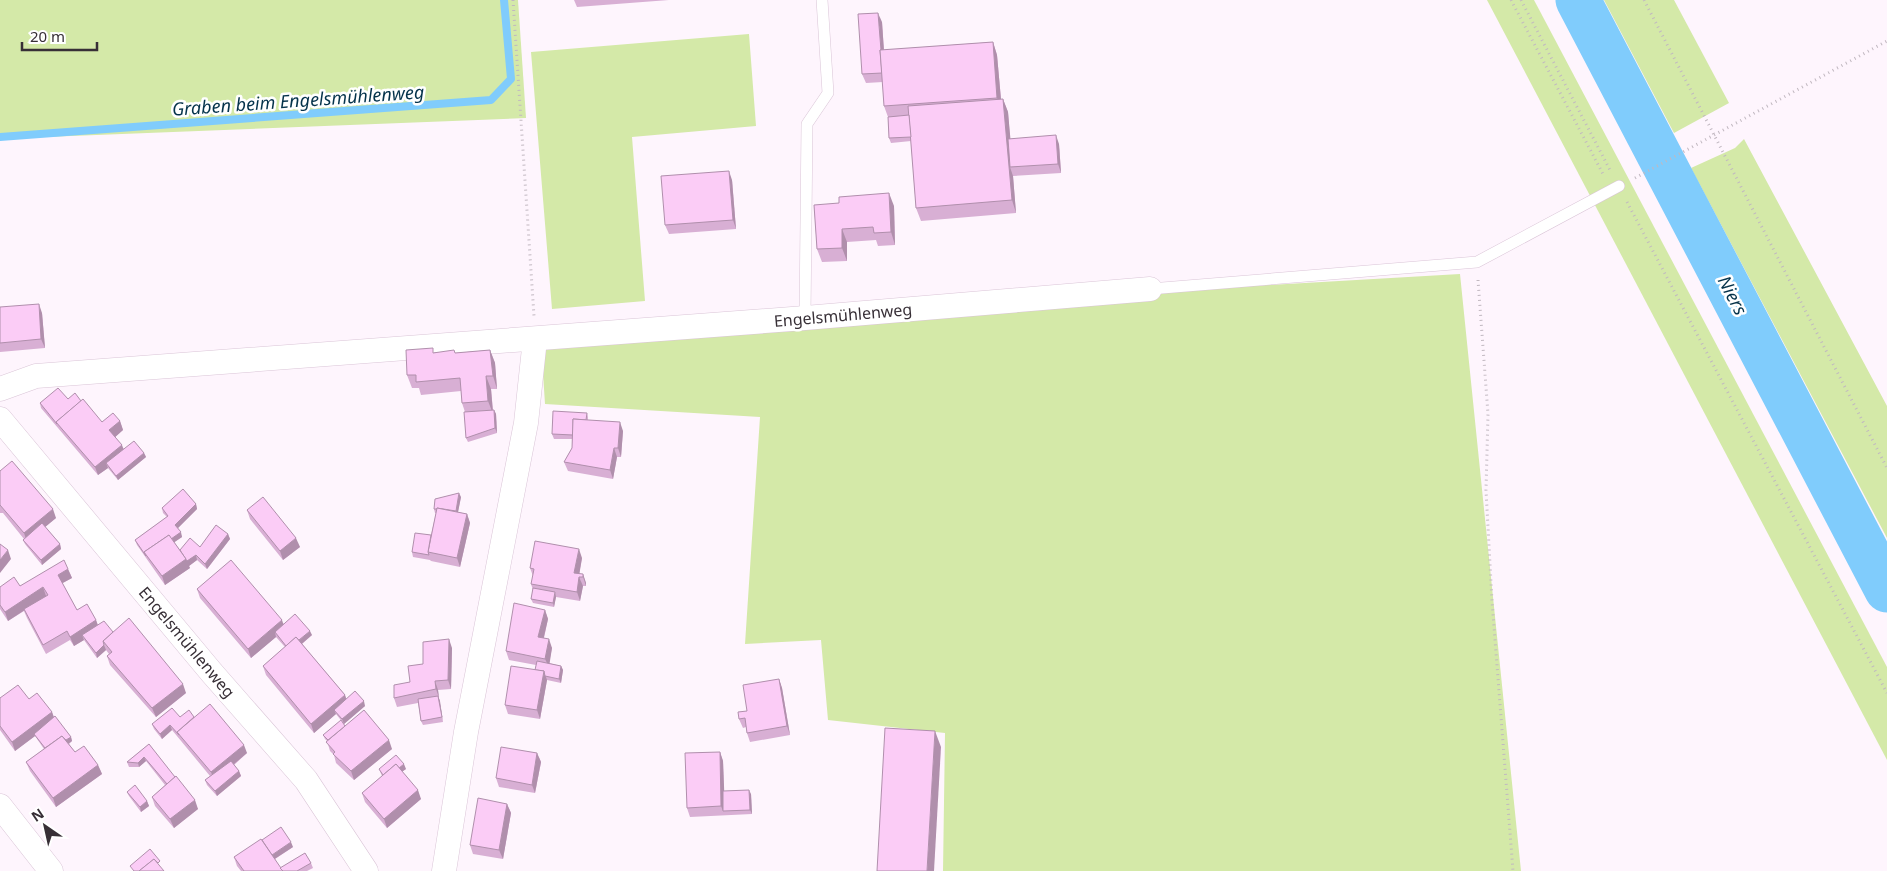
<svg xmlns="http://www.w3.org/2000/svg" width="1887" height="871" font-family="'Noto Sans',sans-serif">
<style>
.green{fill:#d4e9a8}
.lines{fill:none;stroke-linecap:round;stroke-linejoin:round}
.stream{stroke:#80ccfc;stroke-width:8}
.river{stroke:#80ccfc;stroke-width:45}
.lane-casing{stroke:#dac5d7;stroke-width:12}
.street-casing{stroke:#dac5d7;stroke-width:25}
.path{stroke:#c1b8c0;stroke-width:3;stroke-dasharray:1 4;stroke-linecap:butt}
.lane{stroke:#fff;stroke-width:11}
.street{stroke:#fff;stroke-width:24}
.wall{fill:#d8afd4}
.shaded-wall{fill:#b08fac}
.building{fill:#fbccf6;stroke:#b08fac}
.labels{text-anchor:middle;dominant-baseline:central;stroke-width:5;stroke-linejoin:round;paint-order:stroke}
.street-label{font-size:16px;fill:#372f36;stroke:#fff}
.water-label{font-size:18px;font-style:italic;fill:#05334b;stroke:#fff}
</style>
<rect width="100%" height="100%" fill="#fef5fd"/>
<g class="green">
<polygon points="0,0 518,0 526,118 20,138 0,136"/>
<polygon points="1487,0 1534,0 1887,667 1887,760"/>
<polygon points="1604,0 1674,0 1729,103 1674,133"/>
<polygon points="749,34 756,126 632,137 645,301 552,309 531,52"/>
<polygon points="1744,139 1887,406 1887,538 1691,168 1735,148"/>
<polygon points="1460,274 1521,871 943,871 945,733 828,720 821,640 745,644 760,417 545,404 540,327"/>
</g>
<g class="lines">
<polyline class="stream" points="0,137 491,100 511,79 504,0"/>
<polyline class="river" points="1578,0 1887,590"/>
<defs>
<g id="lane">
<polyline points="1150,289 1477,262 1619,186"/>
<polyline points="805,318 807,124 828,93 822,0"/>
</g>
<g id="street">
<polyline points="0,389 36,376 805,318 1150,289"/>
<polyline points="0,419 212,673 306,780 366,871"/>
<polyline points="0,806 51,871"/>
<polyline points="444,871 466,732 526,423 535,339"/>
</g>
</defs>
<use href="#lane" class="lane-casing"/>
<use href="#street" class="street-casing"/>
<g class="path">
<polyline points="513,0 534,316"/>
<polyline points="1511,0 1603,174"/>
<polyline points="1521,0 1610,170"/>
<polyline points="1644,0 1887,468"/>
<polyline points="1635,178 1887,41"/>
<polyline points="1627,202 1887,693"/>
<polyline points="1478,280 1488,414 1486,490 1492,601 1513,871"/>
</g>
<use href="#lane" class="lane"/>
<use href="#street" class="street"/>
</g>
<g class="wall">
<polygon points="574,0 669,0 577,7"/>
<polygon points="882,22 884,50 993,42 997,55 1001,99 1003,99 1008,112 1010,139 1059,144 1061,173 1013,176 1016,213 921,221 916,208 911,141 891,143 889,138 888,117 884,106 883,82 866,83 862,74"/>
<polygon points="732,180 736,229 669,234 665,225"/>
<polygon points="814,205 894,206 895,245 878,246 876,240 847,242 847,261 822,262 817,249"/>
<polygon points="0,307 42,313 45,348 0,352"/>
<polygon points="490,350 495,363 497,389 491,389 493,410 494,410 496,414 497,433 468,442 466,438 465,412 462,403 461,391 421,395 419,388 412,388 407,375 435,352 455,353"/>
<polygon points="68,399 81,401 102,422 120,421 123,430 115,437 124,449 144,453 146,457 118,480 108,468 98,475 41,408 40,403"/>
<polygon points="587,413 588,417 588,420 623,431 621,457 617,457 613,479 568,471 564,462 572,448 572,439 554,439 552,434"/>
<polygon points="0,471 56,518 45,527 60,544 61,549 42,565 25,544 23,540 24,539 3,513 0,513"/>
<polygon points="461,497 458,512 467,514 470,523 460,567 431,561 430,560 413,557 412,552 431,535 436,513 435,513 434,509"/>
<polygon points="196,504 197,509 178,528 182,537 174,542 180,550 200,547 228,534 230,539 207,569 197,560 189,566 190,568 165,585 137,545 135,540 167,517 163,513 162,508"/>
<polygon points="247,510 300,547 283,560 250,519"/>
<polygon points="582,558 579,574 583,574 586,583 586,586 583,586 580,601 556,597 554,607 533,603 531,599 533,590 531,584 533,576 530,568"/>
<polygon points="68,569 72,578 62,583 77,610 96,620 98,625 113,632 186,693 156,717 110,665 107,656 109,654 106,650 97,658 84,640 74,646 70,640 46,654 27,618 24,611 8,621 0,609 0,587 20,586"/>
<polygon points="197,589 312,635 302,644 345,695 346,699 365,706 344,724 336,714 314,733 266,675 263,666 285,647 276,637 251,658 200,598"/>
<polygon points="545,610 548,619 544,638 552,648 549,663 561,666 563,670 561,683 547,680 540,719 508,714 505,705 535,670 536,665 509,660 506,651"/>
<polygon points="452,648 451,689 438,690 439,698 443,722 423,725 421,721 418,703 397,707 394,698 410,682 423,664"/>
<polygon points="779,679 782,688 790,735 750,742 747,733 746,727 743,728 739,719"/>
<polygon points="0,698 52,712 54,717 71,737 72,741 69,744 75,752 98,765 102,774 56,807 30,771 26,762 44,749 35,736 15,751 0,730"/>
<polygon points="180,717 194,717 247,753 234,765 239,771 241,776 217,796 207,785 205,780 210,776 172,730 162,739 154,729 152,724"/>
<polygon points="345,726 392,749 354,780 336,763 334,755 330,751 327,741 325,739 323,735"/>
<polygon points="149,744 198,809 174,828 155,806 152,797 165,785 146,761 139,767 129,767 127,762"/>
<polygon points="720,752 723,761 724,791 751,794 752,814 690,817 687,808"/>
<polygon points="537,753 541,762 535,793 499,787 496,778"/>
<polygon points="379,769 406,769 402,771 421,799 387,828 365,802 362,793 382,776"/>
<polygon points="127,792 147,801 149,806 141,812 129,796"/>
<polygon points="507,804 511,813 503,859 473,854 470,845"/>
<polygon points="262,840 293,847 275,859 280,868 311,863 313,868 307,871 241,871 237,866 234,857"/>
</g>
<g class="shaded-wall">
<polygon points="878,13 882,22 886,82 883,73"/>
<polygon points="993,42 997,55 1002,111 997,98"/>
<polygon points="1003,99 1008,112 1013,167 1010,167 1013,176 1016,213 1012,200"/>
<polygon points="1056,135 1059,144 1061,173 1058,164"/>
<polygon points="729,171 732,180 736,229 733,220"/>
<polygon points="889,193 894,206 895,245 891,232"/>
<polygon points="842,229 847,242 847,261 842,248"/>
<polygon points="39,304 42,313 45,348 41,339"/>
<polygon points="490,350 495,363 497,389 493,376"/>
<polygon points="486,376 491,389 493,414 488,401"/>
<polygon points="494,410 496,414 497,433 495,428"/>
<polygon points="120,421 123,430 113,439 109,430"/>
<polygon points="620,422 623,431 621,457 618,448"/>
<polygon points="122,445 125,454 106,463 108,468 98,475 95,467"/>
<polygon points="614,448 617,457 613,479 610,470"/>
<polygon points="144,453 146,457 118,480 116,476"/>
<polygon points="459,493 461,497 457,517 456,512"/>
<polygon points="196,504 197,509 177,529 175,525"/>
<polygon points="53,509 56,518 27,542 24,533"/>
<polygon points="467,514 470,523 460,567 457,558"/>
<polygon points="181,532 182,537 150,559 147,555"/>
<polygon points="228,534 230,539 207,569 205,564"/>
<polygon points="296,538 300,547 283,560 280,551"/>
<polygon points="60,544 61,549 42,565 41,560"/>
<polygon points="579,549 582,558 578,582 574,573"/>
<polygon points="8,550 11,559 0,573 0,560"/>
<polygon points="196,555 197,560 189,566 190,568 165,585 162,576 186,559"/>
<polygon points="68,569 72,578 61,584 58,575"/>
<polygon points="583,574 586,583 586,586 583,577"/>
<polygon points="579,577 583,586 580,601 577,592"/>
<polygon points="43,587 46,596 8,621 5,612"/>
<polygon points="555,592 556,597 554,607 553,603"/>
<polygon points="545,610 548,619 542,645 538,637"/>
<polygon points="96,620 99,629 82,635 84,640 74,646 70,637"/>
<polygon points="282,620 285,629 275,632 276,637 251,658 248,649"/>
<polygon points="310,631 312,635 291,653 289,649"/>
<polygon points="449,639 452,648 451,689 448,680"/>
<polygon points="549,639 552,648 549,667 545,659"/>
<polygon points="104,645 106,650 97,658 96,653"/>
<polygon points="561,666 563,670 561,683 559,679"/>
<polygon points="544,671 547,680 540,719 537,710"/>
<polygon points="779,679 782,688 790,735 787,726"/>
<polygon points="435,681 438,690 439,698 436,689"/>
<polygon points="183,684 186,693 156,717 152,708"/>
<polygon points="345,695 348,704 334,710 336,714 314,733 311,724"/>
<polygon points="438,696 440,701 443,722 442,717"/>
<polygon points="364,701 365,706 344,724 342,719"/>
<polygon points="52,712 55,721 34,734 35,736 15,751 12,742"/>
<polygon points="170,725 172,730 162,739 160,734"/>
<polygon points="935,731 941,747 934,871 927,871"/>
<polygon points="71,737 72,741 50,757 48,752"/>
<polygon points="389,740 392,749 354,780 351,771"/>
<polygon points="244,745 247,753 214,781 211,772"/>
<polygon points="720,752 723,761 725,811 723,811 721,806"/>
<polygon points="537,753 541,762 535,793 532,785"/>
<polygon points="144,757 146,761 139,767 138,763"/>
<polygon points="404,764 406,769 388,782 386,778"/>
<polygon points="98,765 102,774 56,807 53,798"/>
<polygon points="239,771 241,776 217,796 215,791"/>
<polygon points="418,790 421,799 387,828 384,819"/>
<polygon points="749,790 751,794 752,814 750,810"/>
<polygon points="195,800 198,809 174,828 170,819"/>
<polygon points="147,801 149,806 141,812 140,807"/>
<polygon points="507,804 511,813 503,859 499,850"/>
<polygon points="291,842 293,847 273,860 271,856"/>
</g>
<g class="building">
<polygon points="878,13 881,50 880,50 882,73 862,74 858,14"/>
<polygon points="993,42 997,98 884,106 880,50"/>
<polygon points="1003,99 1012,200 916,208 908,106"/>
<polygon points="909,115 911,137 889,138 888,117"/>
<polygon points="1056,135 1058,164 1010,167 1008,139"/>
<polygon points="729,171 733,220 665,225 661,176"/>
<polygon points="889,193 891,232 874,233 873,227 842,229 842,248 817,249 814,205 839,203 839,197"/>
<polygon points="39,304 41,339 0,343 0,307"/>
<polygon points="433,348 433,353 454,350 455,353 490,350 493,376 486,376 488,401 462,403 460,378 416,382 416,375 407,375 406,350"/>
<polygon points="58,388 68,399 75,393 81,401 56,422 57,424 40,403"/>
<polygon points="83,399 102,422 113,413 120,421 109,430 122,445 95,467 56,422"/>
<polygon points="494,410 495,428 466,438 464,412"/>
<polygon points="553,411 587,413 586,420 573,419 573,435 552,434"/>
<polygon points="573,419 620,422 618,448 614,448 610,470 564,462 572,448"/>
<polygon points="134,441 144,453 116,476 106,463"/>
<polygon points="12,461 53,509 24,533 0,505 0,471"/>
<polygon points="183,489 196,504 175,525 181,532 171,539 169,535 144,552 146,556 135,540 168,516 162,508"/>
<polygon points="459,493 456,511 437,508 437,509 434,509 435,499"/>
<polygon points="263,497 296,538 280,551 247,510"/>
<polygon points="437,508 467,514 457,558 428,552"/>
<polygon points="42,523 60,544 41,560 23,540"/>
<polygon points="216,525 228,534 205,564 196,555 187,561 180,550 190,538 200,547"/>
<polygon points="415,533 431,535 428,552 429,555 412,552"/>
<polygon points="169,535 186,559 162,576 144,552"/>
<polygon points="535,541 579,549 574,573 583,574 583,577 579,577 577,592 531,584 534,569 530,568"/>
<polygon points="0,544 8,550 0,560"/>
<polygon points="64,560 68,569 58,575 77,610 87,604 96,620 70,637 67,631 43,645 24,609 48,595 43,587 5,612 0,605 0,587 14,577 20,586"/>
<polygon points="231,560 282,620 248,649 197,589"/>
<polygon points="533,588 555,592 553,603 531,599"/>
<polygon points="514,603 545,610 538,637 549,639 545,659 506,651"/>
<polygon points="295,614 310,631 299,640 296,637 286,646 275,632"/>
<polygon points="129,618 183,684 152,708 107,656 112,652 103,641"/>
<polygon points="104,621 113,632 103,641 104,645 96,653 82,635"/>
<polygon points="296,637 345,695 311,724 263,666"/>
<polygon points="449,639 448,680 435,681 436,689 394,698 394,685 410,682 408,666 423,664 423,642"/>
<polygon points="537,661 561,666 559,679 545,676 544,671 535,670"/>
<polygon points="511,666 544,671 537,710 505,705"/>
<polygon points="779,679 787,726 747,733 745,718 739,719 738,712 747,711 743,685"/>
<polygon points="18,685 29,699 37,693 52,712 12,742 0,726 0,698"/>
<polygon points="355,691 364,701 342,719 334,710"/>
<polygon points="438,696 442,717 421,721 418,699"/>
<polygon points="210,704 244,745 211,772 177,732"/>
<polygon points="172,708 180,717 189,710 194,717 177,732 179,735 170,725 160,734 152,724"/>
<polygon points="364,710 389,740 351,771 333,754 335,752 326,742"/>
<polygon points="55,716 71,737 66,740 62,736 45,748 34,734"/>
<polygon points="341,720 345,726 328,740 323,735"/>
<polygon points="885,728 935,731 927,871 877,871"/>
<polygon points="62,736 75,752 84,746 98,765 53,798 26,762"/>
<polygon points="149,744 175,777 167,784 144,757 138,763 127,762"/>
<polygon points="501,747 537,753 532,785 496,778"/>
<polygon points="720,752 721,806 687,808 685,753"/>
<polygon points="396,755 404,764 399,768 396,764 383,775 379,769"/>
<polygon points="231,761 239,771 215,791 205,780"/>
<polygon points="396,764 418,790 384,819 362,793"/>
<polygon points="176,776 195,800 170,819 152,797"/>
<polygon points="135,785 147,801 140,807 127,792"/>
<polygon points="749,790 750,810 723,811 723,791"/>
<polygon points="478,798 507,804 499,850 470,845"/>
<polygon points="281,827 291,842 272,855 262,840"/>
<polygon points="261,839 283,871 244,871 234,857"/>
<polygon points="150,849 160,861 158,863 154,859 139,871 134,871 130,866"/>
<polygon points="305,853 311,863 297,871 283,871 280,868"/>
<polygon points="154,859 164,871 139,871"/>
</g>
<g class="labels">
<g class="street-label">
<text transform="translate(843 315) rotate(-5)">Engelsmühlenweg</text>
<text transform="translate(187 642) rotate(50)">Engelsmühlenweg</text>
</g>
<g class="water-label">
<text transform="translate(298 100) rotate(-4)">Graben beim Engelsmühlenweg</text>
<text transform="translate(1733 295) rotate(62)">Niers</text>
</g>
</g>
<g transform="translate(45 826) rotate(326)" stroke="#ffffff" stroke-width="4" paint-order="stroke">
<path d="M0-4L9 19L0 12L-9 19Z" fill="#372f36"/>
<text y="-8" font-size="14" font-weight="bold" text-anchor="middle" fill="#372f36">N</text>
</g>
<path d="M22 42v8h75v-8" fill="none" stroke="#372f36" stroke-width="2.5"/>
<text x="30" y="42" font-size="15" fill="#372f36" stroke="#ffffff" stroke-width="4" paint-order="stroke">20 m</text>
</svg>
